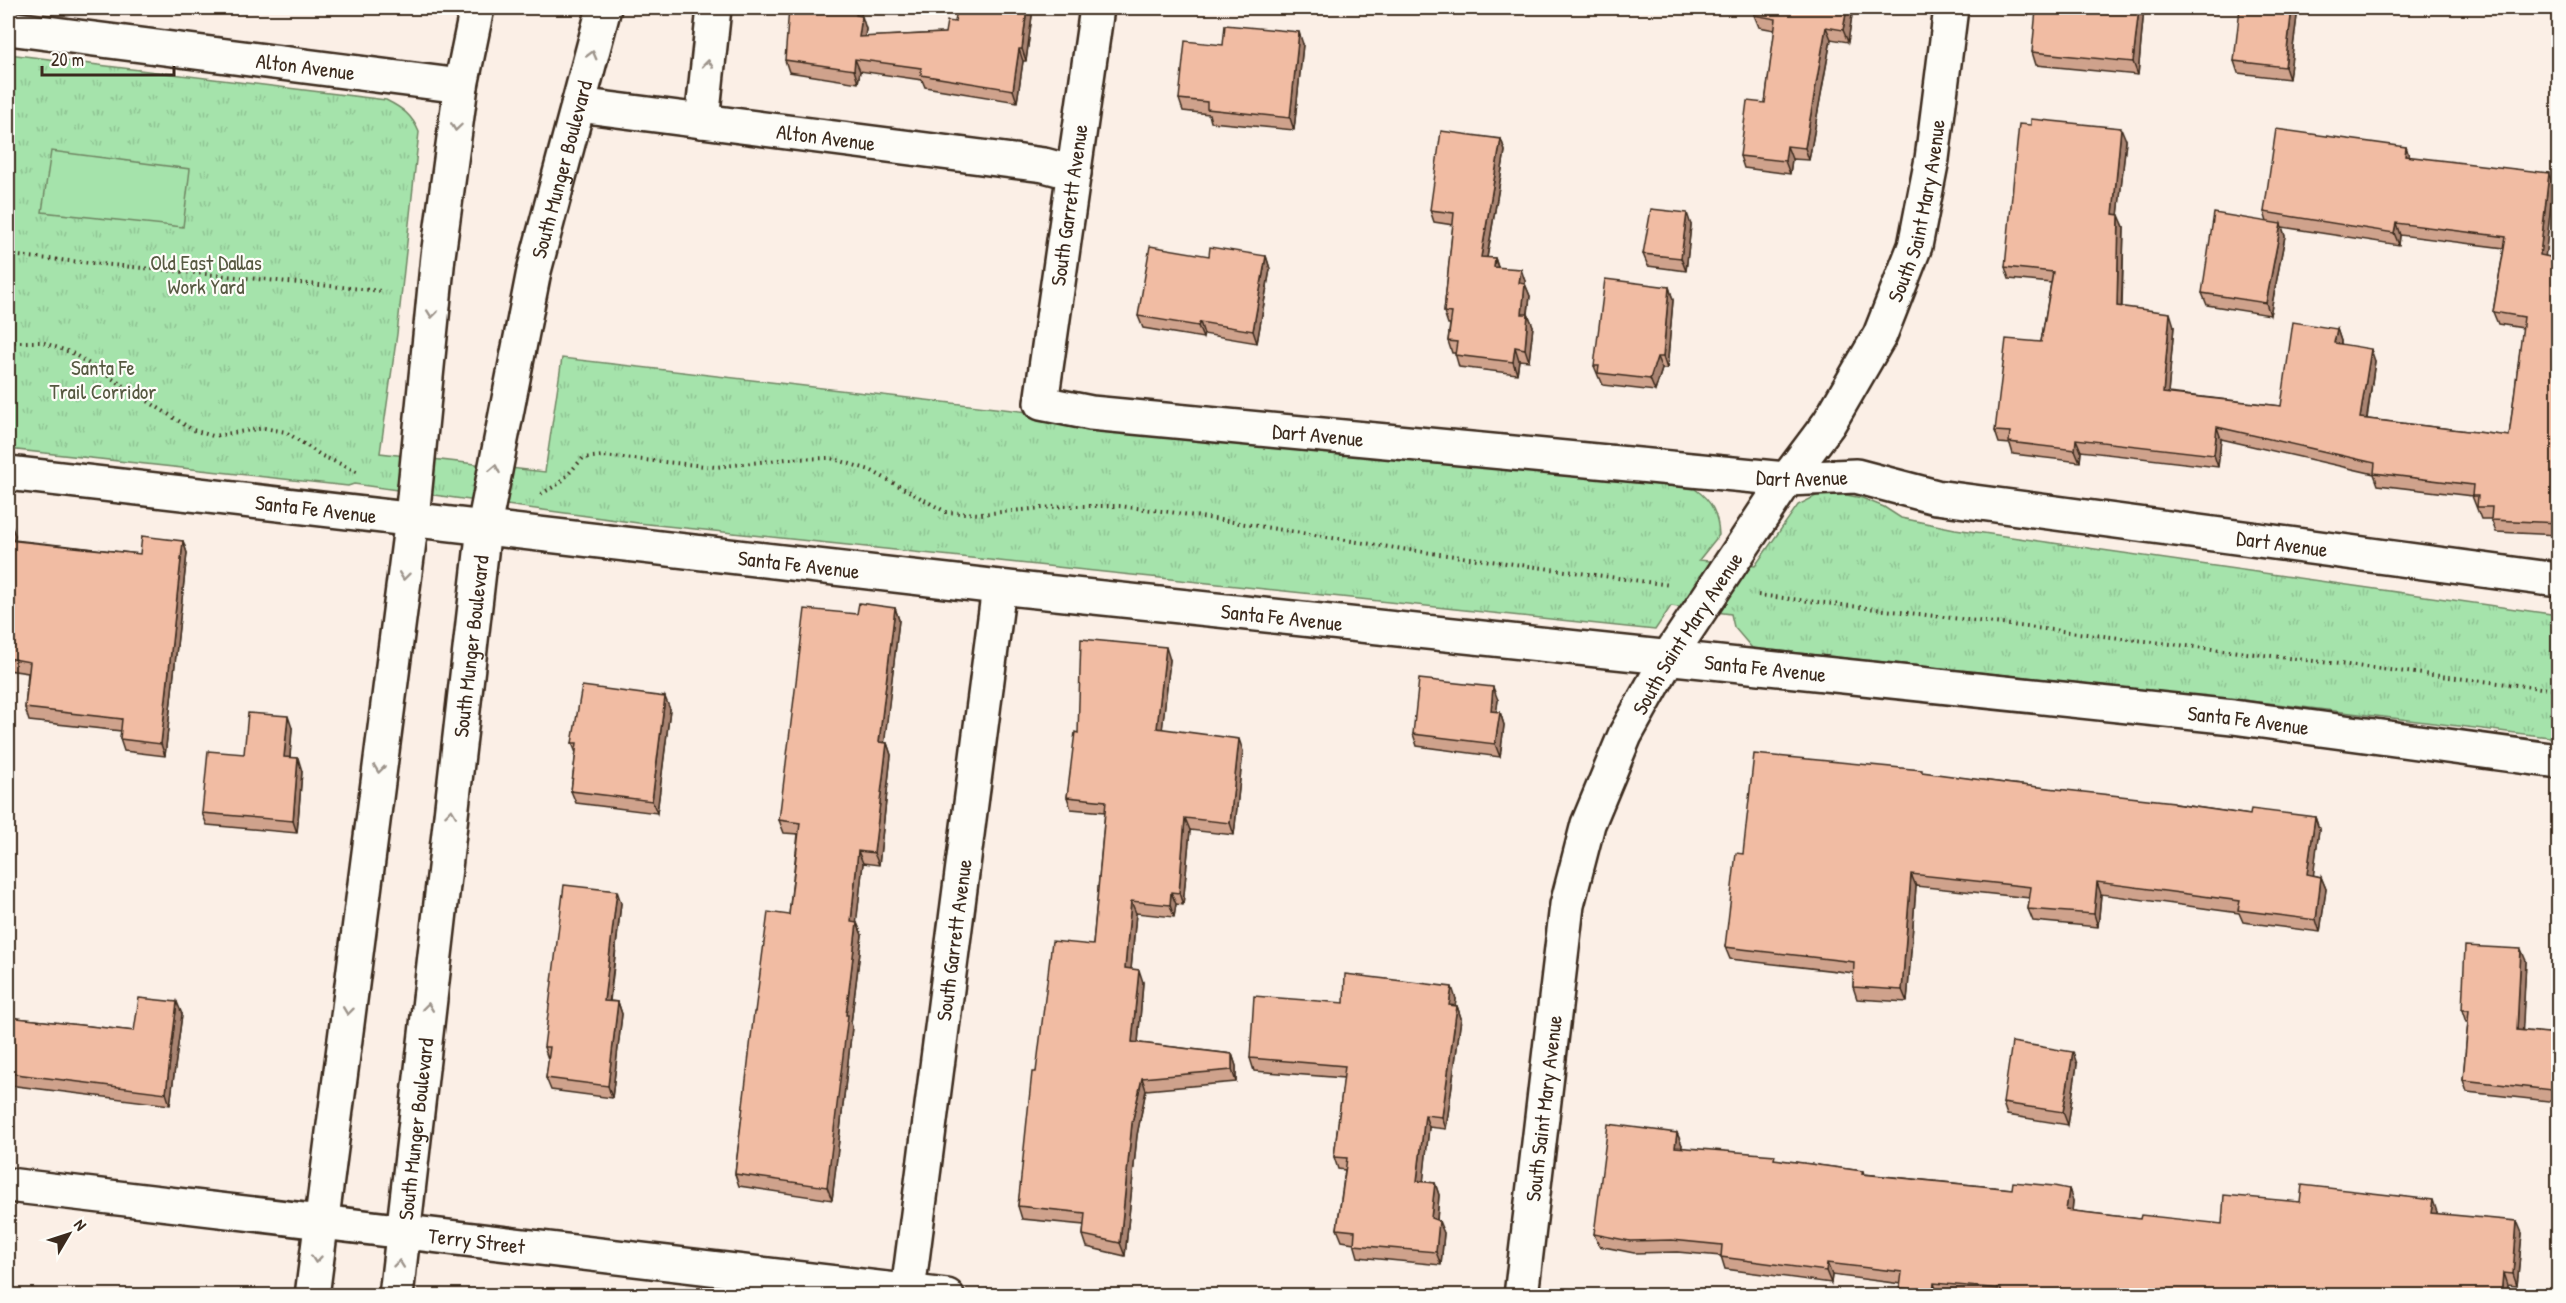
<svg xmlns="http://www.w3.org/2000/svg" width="2566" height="1303" font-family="'Patrick Hand',sans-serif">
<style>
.grass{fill:url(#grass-tufts);stroke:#708664;stroke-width:1.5}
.garden{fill:#a5e3ab;stroke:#708664;stroke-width:1.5}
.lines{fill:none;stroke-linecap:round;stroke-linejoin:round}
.street-casing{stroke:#3b2a1e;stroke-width:38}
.secondary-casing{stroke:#3b2a1e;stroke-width:38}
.path{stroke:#3b2a1e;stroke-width:4;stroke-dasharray:1.5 4.5;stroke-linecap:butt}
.street{stroke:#fdfcf7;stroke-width:33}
.secondary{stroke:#fdfcf7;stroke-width:33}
.wall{fill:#cfa28c;stroke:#3b2a1e;stroke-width:1.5}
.shaded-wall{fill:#a98472;stroke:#3b2a1e;stroke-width:1.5}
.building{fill:#f1bca3;stroke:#3b2a1e;stroke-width:1.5}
.oneway{stroke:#9c938a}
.labels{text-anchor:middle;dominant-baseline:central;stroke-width:4.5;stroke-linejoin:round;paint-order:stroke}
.street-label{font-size:21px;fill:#3b2a1e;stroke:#fdfcf7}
.park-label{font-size:21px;fill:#565841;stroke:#fdfcf7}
</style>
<defs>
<pattern id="grass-tufts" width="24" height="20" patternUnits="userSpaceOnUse" patternTransform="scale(1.5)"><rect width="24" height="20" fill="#a5e3ab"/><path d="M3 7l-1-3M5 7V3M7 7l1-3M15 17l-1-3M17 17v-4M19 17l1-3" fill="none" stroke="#8fc393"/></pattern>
</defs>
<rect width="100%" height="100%" fill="#fbefe6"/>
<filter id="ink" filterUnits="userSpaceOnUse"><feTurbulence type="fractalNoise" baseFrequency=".0167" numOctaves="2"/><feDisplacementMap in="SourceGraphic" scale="12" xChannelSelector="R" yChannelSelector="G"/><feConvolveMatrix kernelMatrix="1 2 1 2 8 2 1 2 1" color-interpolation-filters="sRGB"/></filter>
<g filter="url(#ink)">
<path class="grass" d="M8,54l378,46c16,8 26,15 33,32l-22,202 -17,119 165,19 17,-114 1133,131c17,12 23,25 24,46l-20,25 56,6 43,-61 28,-14 36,7 22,9 17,11 54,11 603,86v123l-290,-35 -516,-55 -18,-21 -3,-13 -60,-8 -16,24 -1017,-107 -284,-39 -6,2 -340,-37z"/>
<polygon class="garden" points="51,151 190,169 183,227 42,212"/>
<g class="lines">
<defs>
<g id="street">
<path id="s1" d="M1097,8l-56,395 50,10 696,66 69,-3 80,21 622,83"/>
<path id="s2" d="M8,28l453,58"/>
<path id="s3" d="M578,105l466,60 30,8"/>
<polyline points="702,121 714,8"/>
<path id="s4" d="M8,473l991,114 1234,130 325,44"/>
<path id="s5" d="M8,1185l939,111"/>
<path id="s6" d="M908,1291l91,-704"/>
<path id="s7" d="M1521,1296l46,-391 21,-81 37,-89 43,-77 119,-179 42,-56 51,-88 35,-89 17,-87 19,-151"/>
</g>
<g id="secondary">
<polyline points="312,1296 412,518 438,256 461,86 477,8"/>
<path id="s8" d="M396,1296l88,-769 50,-256 70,-263"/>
</g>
</defs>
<use href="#street" class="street-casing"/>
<use href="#secondary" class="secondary-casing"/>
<g class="path">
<polyline points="8,255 382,291"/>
<polyline points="8,342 42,342 72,353 193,430 213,436 264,428 286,432 322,456 359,472"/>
<polyline points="541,494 560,483 583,458 603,456 716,467 787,459 831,458 870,470 946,512 981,514 1063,506 1119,506 1170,512 1402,549 1670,585"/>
<polyline points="1758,595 2558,690"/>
</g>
<use href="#street" class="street"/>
<use href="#secondary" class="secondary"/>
</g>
<g class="wall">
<polygon points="1033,8 1026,61 1023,61 1017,102 925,87 922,80 860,71 858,83 789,72 785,60 861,16 866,29 865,37 945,33 955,22"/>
<polygon points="1756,8 1853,8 1848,42 1831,39 1809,160 1792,159 1790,174 1744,168 1740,156 1765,103 1775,30 1759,27 1754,15"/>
<polygon points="2080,8 2144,8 2138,75 2036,65 2032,52 2080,14"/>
<polygon points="2298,8 2289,79 2238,73 2234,61"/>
<polygon points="1303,44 1294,130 1211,122 1209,114 1183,111 1179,99 1223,45"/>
<polygon points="1501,139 1505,151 1487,258 1495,258 1498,267 1525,281 1525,284 1530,296 1528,314 1533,326 1529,361 1519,360 1517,374 1459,367 1455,353 1452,353 1448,341 1450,324 1448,324 1444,312 1453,225 1434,222 1430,210"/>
<polygon points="2126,140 2118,215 2124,227 2122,307 2174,326 2168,393 2281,406 2337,329 2341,341 2341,344 2375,361 2367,419 2509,436 2523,328 2498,324 2493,312 2504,248 2400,235 2399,245 2282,227 2285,236 2270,315 2207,305 2202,293 2267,222 2264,212 2406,147 2409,157 2553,186 2545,256 2559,259 2559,535 2496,532 2491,519 2481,519 2472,496 2378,485 2374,474 2221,439 2218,467 2081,451 2080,462 2013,454 2010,444 1999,443 1995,431 2041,342 2051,283 2009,279 2005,267"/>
<polygon points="1691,225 1686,271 1648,266 1643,254"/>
<polygon points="1209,256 1266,256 1270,269 1257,343 1204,334 1203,338 1143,328 1138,316"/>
<polygon points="1669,287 1673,300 1667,369 1662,369 1655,391 1603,385 1600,378 1599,378 1594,366"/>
<polygon points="8,523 10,523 15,535 14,540 140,554 183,541 187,553 165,756 124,751 120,739 121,731 29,721 25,708 28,673 8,670"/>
<polygon points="895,608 899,620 884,743 887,743 891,755 879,865 863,863 856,923 857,923 862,935 851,1023 852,1027 832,1200 739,1186 735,1174 755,1012 789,915 798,834 784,833 779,820 857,614"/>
<polygon points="1170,660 1162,729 1243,751 1234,835 1190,830 1183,905 1176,904 1174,917 1136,913 1131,969 1143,982 1138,1043 1232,1054 1236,1066 1236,1082 1146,1090 1137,1135 1125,1256 1087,1247 1083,1235 1084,1225 1022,1219 1018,1206 1036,1072 1093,945 1105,812 1071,809 1067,797 1078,733"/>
<polygon points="1498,700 1496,712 1500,712 1504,725 1500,757 1417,746 1413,734"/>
<polygon points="670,709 657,813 576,803 571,791 576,753 572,743"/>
<polygon points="292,728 290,758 302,771 297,833 207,825 202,813 244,754"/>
<polygon points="1923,773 2175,804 2250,815 2315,817 2319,829 2313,875 2321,877 2326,889 2320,932 2243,922 2239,913 2101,894 2098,927 2033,921 2028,909 2030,898 1916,886 1907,1002 1857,999 1853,987 1854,973 1730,959 1725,947 1743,854"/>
<polygon points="621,903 610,1001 618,1002 622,1014 612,1098 551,1090 546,1078 549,1059 548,1059 544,1047"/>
<polygon points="2526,961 2522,1031 2558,1034 2559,1086 2557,1102 2467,1092 2463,1080 2468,1022 2466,1022 2462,1010"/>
<polygon points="1456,999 1455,1006 1457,1006 1461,1018 1446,1129 1429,1127 1423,1182 1435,1183 1439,1195 1437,1220 1444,1233 1441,1265 1358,1257 1354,1243 1342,1241 1337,1229 1345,1170 1338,1169 1334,1157 1344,1078 1254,1071 1250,1058"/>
<polygon points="182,1014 170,1105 8,1085 8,1017 134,1031"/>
<polygon points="2077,1064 2068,1125 2007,1115 2003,1103"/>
<polygon points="1677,1133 1682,1145 1681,1148 1863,1171 1864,1174 2012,1189 2069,1189 2073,1201 2072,1211 2140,1219 2222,1224 2300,1202 2437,1212 2437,1214 2522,1233 2517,1286 2507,1285 2506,1296 1947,1296 1938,1295 1938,1296 1903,1296 1900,1288 1901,1284 1832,1275 1831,1283 1725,1269 1721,1256 1677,1252 1634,1253 1599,1246 1594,1234"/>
</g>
<g class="shaded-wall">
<polygon points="857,8 862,8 860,28 856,15"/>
<polygon points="1027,8 1033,8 1026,61 1022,49"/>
<polygon points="1847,8 1853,8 1848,42 1843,30"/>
<polygon points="2139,8 2144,8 2138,75 2133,62"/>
<polygon points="2292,8 2298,8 2289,79 2285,67"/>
<polygon points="862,16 866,29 863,50 859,37"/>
<polygon points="1826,27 1831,39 1809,160 1805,148"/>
<polygon points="1299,32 1303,44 1294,130 1290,118"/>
<polygon points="1019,49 1023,61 1017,102 1013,90"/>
<polygon points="855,59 860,71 858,83 854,70"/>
<polygon points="2121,128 2126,140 2117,226 2113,214"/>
<polygon points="1501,139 1505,151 1485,269 1481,257"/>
<polygon points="1787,146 1792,159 1790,174 1785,161"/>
<polygon points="2406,147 2410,159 2405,156"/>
<polygon points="2549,173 2553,186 2544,268 2540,255"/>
<polygon points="1687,213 1691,225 1686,271 1681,258"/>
<polygon points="2119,215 2124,227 2121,318 2117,306"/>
<polygon points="2396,223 2400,235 2399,245 2394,233"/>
<polygon points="2281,224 2285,236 2270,315 2266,303"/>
<polygon points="1266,256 1270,269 1257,343 1253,331"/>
<polygon points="1495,258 1499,271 1494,267"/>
<polygon points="1521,269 1525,281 1524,296 1519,283"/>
<polygon points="1525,284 1530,296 1526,326 1522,314"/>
<polygon points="1669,287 1673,300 1667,369 1663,357"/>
<polygon points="2170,313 2174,326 2167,405 2163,393"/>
<polygon points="1528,314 1533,326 1529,361 1525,349"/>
<polygon points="1200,322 1204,334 1203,338 1198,326"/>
<polygon points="2337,329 2341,341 2339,355 2334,343"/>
<polygon points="1515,347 1519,360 1517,374 1513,362"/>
<polygon points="2371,349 2375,361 2365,430 2360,418"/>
<polygon points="1657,357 1662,369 1655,391 1650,379"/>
<polygon points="2217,427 2221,439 2218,467 2214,455"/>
<polygon points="2076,439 2081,451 2080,462 2075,450"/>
<polygon points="10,523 15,535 12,552 8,540"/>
<polygon points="183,541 187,553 165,756 161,744"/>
<polygon points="895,608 899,620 883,755 879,742"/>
<polygon points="1166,647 1170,660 1161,740 1157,728"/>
<polygon points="1493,687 1498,700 1495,723 1491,711"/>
<polygon points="665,697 670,709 657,813 652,801"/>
<polygon points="1500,712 1504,725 1500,757 1495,744"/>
<polygon points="288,716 292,728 289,769 284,757"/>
<polygon points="1239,739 1243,751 1234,835 1230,823"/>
<polygon points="887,743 891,755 879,865 874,853"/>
<polygon points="298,758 302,771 297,833 293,821"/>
<polygon points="2315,817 2319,829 2312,887 2307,874"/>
<polygon points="1185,818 1190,830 1183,905 1179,893"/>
<polygon points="858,851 863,863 855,935 851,922"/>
<polygon points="1911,874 1916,886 1907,1002 1902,990"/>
<polygon points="2321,877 2326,889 2320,932 2316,920"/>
<polygon points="2097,882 2101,894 2098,927 2094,914"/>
<polygon points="617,891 621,903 608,1013 604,1001"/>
<polygon points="1171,892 1176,904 1174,917 1170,905"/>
<polygon points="1131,901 1136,913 1130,981 1125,968"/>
<polygon points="857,923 862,935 851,1023 852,1027 832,1200 827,1187 846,1015"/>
<polygon points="2521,949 2526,961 2522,1042 2517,1030"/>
<polygon points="1139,970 1143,982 1137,1055 1132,1042"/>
<polygon points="1452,987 1456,999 1454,1017 1449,1005"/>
<polygon points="177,1002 182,1014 170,1105 166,1093"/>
<polygon points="618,1002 622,1014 612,1098 608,1086"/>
<polygon points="1457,1006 1461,1018 1446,1129 1442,1117"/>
<polygon points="2558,1034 2559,1086 2557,1102 2552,1090"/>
<polygon points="2073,1052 2077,1064 2068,1125 2063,1112"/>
<polygon points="1232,1054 1236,1066 1236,1082 1232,1070"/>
<polygon points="1142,1078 1146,1090 1137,1135 1125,1256 1120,1243 1132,1123"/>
<polygon points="1425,1115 1429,1127 1422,1193 1417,1181"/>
<polygon points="1677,1133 1682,1145 1680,1159 1675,1147"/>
<polygon points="1435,1183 1439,1195 1436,1230 1431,1218"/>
<polygon points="2069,1189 2073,1201 2071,1222 2066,1210"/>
<polygon points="2433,1200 2437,1212 2436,1225 2431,1213"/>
<polygon points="1439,1221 1444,1233 1441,1265 1436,1252"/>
<polygon points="2517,1221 2522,1233 2517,1286 2513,1274"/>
<polygon points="1827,1263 1832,1275 1831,1283 1826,1271"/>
<polygon points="2503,1273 2507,1285 2506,1296 2501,1296"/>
<polygon points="1934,1283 1938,1295 1938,1296 1935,1296 1933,1291"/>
</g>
<g class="building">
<polygon points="789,8 857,8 856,15 862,16 859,37 945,33 947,21 955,22 957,8 1027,8 1022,49 1019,49 1013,90 921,75 921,68 855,59 854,70 785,60"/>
<polygon points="1756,8 1847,8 1843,30 1826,27 1805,148 1787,146 1785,161 1740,156 1747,101 1765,103 1776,19 1754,15"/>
<polygon points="2080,8 2139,8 2133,62 2032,52 2036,10 2080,14"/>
<polygon points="2240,8 2292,8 2285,67 2234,61"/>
<polygon points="1225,25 1299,32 1290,118 1207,109 1207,102 1179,99 1185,41 1223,45"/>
<polygon points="2031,119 2121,128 2113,214 2119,215 2117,306 2170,313 2163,393 2281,406 2293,322 2337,329 2334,343 2371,349 2360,418 2509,436 2524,317 2493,312 2506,237 2396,223 2394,233 2264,212 2276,129 2406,147 2405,156 2549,173 2540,255 2559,259 2559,523 2491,520 2492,507 2477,507 2478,496 2472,496 2473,485 2374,473 2375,463 2217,427 2214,455 2076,439 2075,450 2009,442 2010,432 1995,431 2006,339 2041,342 2053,272 2005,267 2019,124 2031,125"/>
<polygon points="1441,131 1501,139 1481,257 1495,258 1494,267 1521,269 1519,283 1525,284 1522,314 1528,314 1525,349 1515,347 1513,362 1455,355 1457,342 1448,341 1452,313 1444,312 1454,213 1430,210"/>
<polygon points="1651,209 1687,213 1681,258 1643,254"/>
<polygon points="2214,213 2281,224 2266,303 2202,293"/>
<polygon points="1150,246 1209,256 1210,247 1266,256 1253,331 1200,322 1198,326 1138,316"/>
<polygon points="1605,279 1669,287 1663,357 1657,357 1650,379 1598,373 1599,366 1594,366"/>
<polygon points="8,523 10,523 8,540 140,554 142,536 183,541 161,744 120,739 122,719 25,708 30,662 8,658"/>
<polygon points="859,603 895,608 879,742 887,743 874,853 858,851 851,922 857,923 846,1015 848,1015 827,1187 735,1174 754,1012 755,1012 768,912 789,915 800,823 779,820 805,609 857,614"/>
<polygon points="1081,639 1166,647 1157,728 1239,739 1230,823 1185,818 1179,893 1171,892 1170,905 1131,901 1125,968 1139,970 1132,1042 1232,1054 1232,1070 1142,1078 1132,1123 1120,1243 1083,1235 1085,1213 1018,1206 1032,1072 1036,1072 1052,941 1093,945 1106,801 1067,797 1075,732 1078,733"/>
<polygon points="1419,679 1493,687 1491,711 1500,712 1495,744 1413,734"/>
<polygon points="582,686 665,697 652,801 571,791 577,743 572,743"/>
<polygon points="248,713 288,716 284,757 298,758 293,821 202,813 208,751 244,754"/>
<polygon points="1754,754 1922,770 1922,772 2012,784 2174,802 2174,804 2250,815 2251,809 2315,817 2307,874 2321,877 2316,920 2238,910 2240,901 2097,882 2094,914 2028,909 2031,887 1911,874 1902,990 1853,987 1854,962 1725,947 1736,853 1743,854"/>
<polygon points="564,885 617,891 604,1001 618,1002 608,1086 546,1078 550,1047 544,1047"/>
<polygon points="2465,946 2521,949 2517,1030 2558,1034 2552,1090 2463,1080 2469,1010 2462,1010"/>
<polygon points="1345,974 1452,987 1449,1005 1457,1006 1442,1117 1425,1115 1417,1181 1435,1183 1431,1218 1439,1221 1436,1252 1354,1245 1355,1231 1337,1229 1347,1158 1334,1157 1345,1066 1250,1058 1254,996 1344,1003"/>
<polygon points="139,998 177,1002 166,1093 8,1073 8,1017 134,1031"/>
<polygon points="2012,1042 2073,1052 2063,1112 2003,1103"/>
<polygon points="1608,1124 1677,1133 1675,1147 1775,1155 1774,1159 1863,1171 1862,1174 2012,1189 2013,1182 2054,1186 2069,1189 2066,1210 2140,1219 2141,1215 2222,1224 2224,1195 2300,1202 2302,1185 2433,1200 2431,1213 2517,1221 2513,1274 2503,1273 2501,1296 2001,1296 2001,1289 1934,1283 1933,1291 1900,1288 1902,1272 1827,1263 1826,1271 1721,1257 1722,1245 1672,1240 1630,1241 1594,1234"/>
<polygon points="8,1290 37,1293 37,1296 8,1296"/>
</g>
<defs><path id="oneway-chevron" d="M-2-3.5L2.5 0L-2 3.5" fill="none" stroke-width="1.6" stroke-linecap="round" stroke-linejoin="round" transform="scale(1.5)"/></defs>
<g class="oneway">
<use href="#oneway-chevron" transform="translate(592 55) rotate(-75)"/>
<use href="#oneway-chevron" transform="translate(708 64) rotate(-84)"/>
<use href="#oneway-chevron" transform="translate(456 127) rotate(98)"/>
<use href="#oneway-chevron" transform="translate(432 314) rotate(96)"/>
<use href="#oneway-chevron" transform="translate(495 469) rotate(-79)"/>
<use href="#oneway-chevron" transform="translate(404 576) rotate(97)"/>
<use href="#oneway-chevron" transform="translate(379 769) rotate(97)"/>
<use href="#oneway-chevron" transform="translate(451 813) rotate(-83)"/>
<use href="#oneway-chevron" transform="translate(428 1007) rotate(-83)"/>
<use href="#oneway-chevron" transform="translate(348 1011) rotate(97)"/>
<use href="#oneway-chevron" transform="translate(316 1259) rotate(96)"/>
<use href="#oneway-chevron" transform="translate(399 1264) rotate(-84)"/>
</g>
</g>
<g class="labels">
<g class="street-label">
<text stroke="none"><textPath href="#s2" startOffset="300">Alton Avenue</textPath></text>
<text stroke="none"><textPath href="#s3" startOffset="250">Alton Avenue</textPath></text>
<text stroke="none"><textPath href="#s8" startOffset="1140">South Munger Boulevard</textPath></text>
<text transform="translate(1069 205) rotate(-82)">South Garrett Avenue</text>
<text stroke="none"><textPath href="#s7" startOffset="1179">South Saint Mary Avenue</textPath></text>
<text stroke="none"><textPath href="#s1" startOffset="678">Dart Avenue</textPath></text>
<text stroke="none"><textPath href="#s1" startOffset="1164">Dart Avenue</textPath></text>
<text stroke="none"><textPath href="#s4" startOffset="310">Santa Fe Avenue</textPath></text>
<text stroke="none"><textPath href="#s1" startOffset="1650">Dart Avenue</textPath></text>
<text stroke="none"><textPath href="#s4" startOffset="796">Santa Fe Avenue</textPath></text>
<text stroke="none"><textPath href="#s4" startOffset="1282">Santa Fe Avenue</textPath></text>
<text stroke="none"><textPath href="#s7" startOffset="693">South Saint Mary Avenue</textPath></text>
<text stroke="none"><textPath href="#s8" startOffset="654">South Munger Boulevard</textPath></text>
<text stroke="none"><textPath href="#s4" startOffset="1768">Santa Fe Avenue</textPath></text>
<text stroke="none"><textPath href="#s4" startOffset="2254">Santa Fe Avenue</textPath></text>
<text stroke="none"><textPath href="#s6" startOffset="354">South Garrett Avenue</textPath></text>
<text stroke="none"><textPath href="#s7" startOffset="189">South Saint Mary Avenue</textPath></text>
<text stroke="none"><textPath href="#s8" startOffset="168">South Munger Boulevard</textPath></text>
<text stroke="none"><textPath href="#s5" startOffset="472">Terry Street</textPath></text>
</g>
<g class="park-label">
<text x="206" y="262">Old East Dallas<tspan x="206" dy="24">Work Yard</tspan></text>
<text x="103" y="367">Santa Fe<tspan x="103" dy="24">Trail Corridor</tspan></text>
</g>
</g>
<rect width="2566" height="1303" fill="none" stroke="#fdfcf7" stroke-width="30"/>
<rect x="15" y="15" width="2536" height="1273" fill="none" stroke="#3b2a1e" stroke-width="2" filter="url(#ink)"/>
<g transform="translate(69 1234) rotate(51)" stroke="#fdfcf7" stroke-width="4.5" paint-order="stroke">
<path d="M0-4.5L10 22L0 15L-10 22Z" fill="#3b2a1e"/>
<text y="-9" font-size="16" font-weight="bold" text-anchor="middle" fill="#3b2a1e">N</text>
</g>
<path d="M42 66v9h132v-9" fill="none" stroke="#3b2a1e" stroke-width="3"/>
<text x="51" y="66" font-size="18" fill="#3b2a1e" stroke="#fdfcf7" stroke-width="4.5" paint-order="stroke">20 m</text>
</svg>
